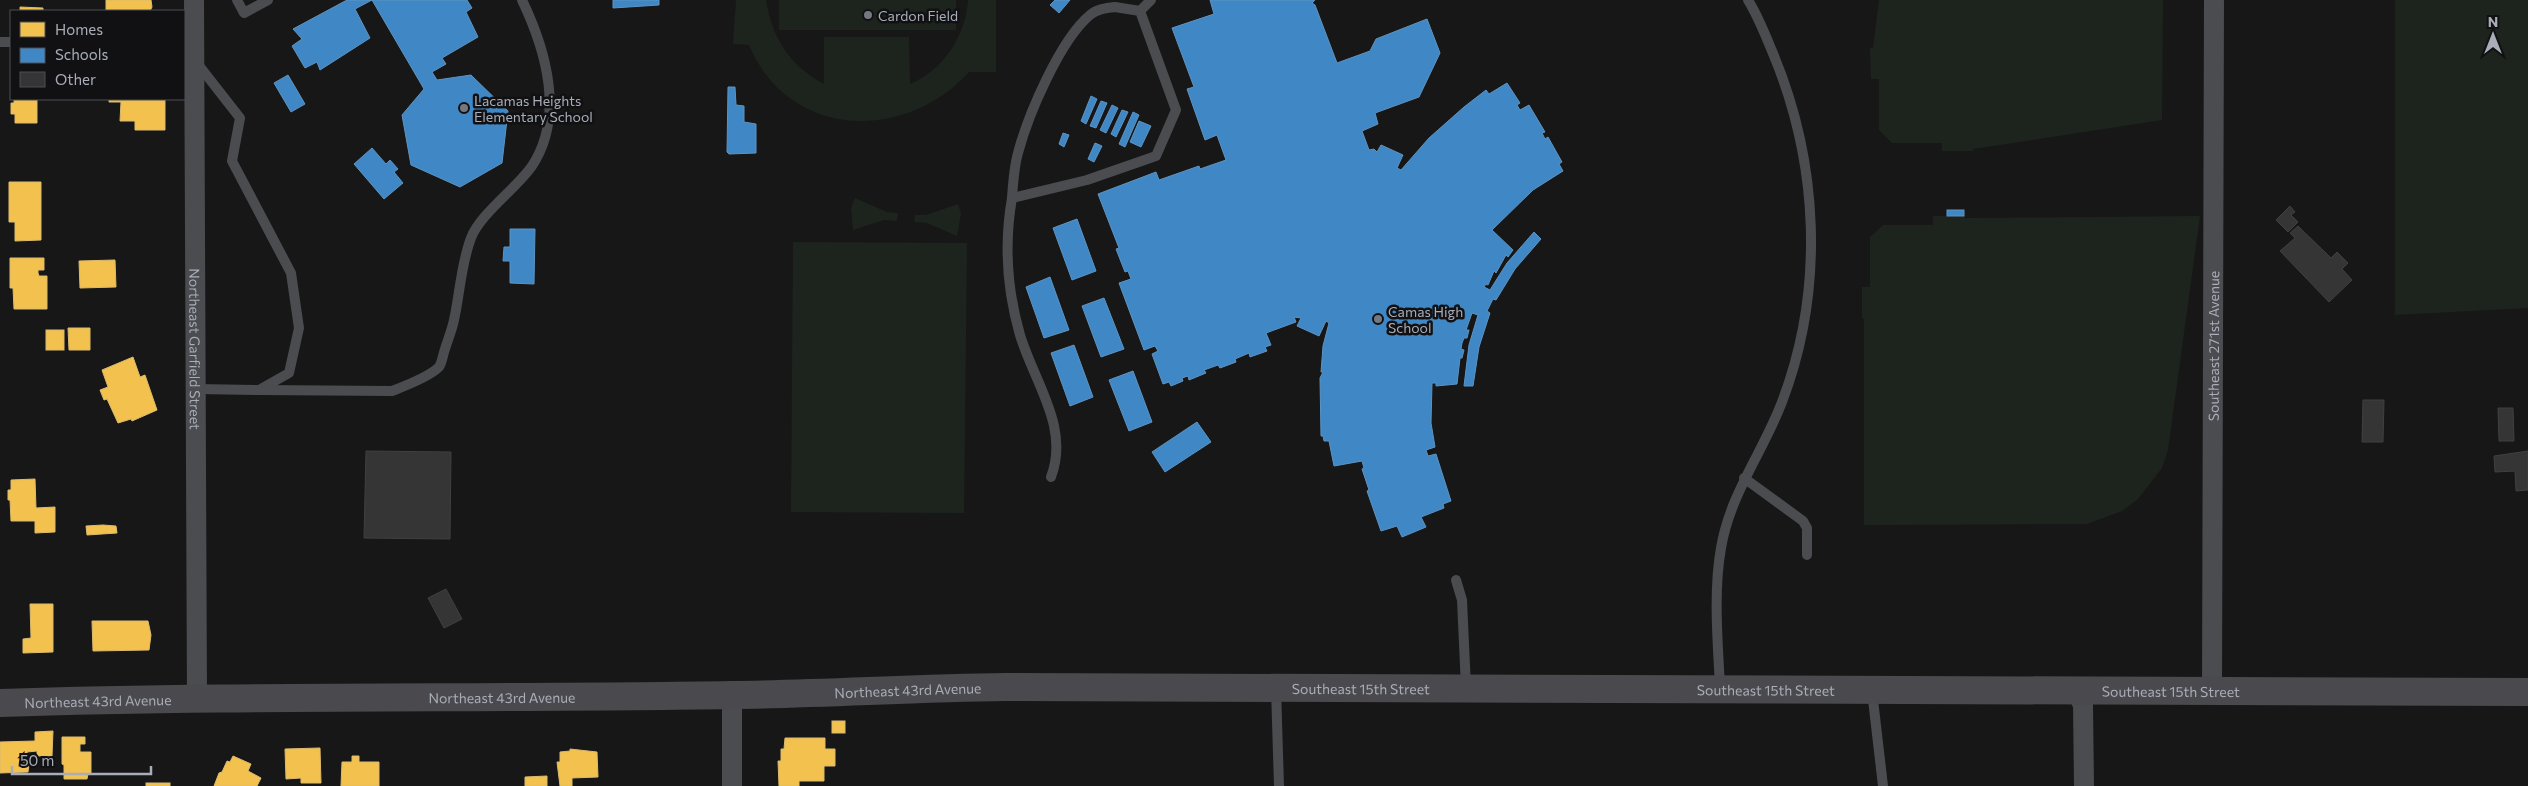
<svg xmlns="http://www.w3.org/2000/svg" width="2528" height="786" font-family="Commissioner,sans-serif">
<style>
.green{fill:#1d241e}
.homes{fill:#f2c14e;stroke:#dcbb6e}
.schools{fill:#3f88c5;stroke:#5e93c1}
.building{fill:#353536;stroke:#3f4043}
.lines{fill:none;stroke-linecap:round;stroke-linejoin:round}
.lane{stroke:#4b4c50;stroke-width:10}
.street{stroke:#4b4c50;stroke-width:20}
.secondary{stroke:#4a4a4e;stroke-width:28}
.poi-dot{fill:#757880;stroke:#111113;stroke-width:2}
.labels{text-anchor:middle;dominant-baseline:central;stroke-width:5;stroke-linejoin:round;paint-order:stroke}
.poi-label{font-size:14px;fill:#a8adb8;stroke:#111113;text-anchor:start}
.street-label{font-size:14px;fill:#a8adb8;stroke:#111113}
</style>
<rect width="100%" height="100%" fill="#171717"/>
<g class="green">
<path d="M736,0h30c6,38 24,66 58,84v-47h85l1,47c33,-13 56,-49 58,-84h28v72h-27c-64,71 -181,67 -220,-27l-16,-1z"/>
<rect x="779" y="0" width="177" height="30"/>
<polygon points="1879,0 2163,0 2162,120 1973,149 1973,151 1942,151 1942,143 1892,143 1879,130 1879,79 1871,79 1870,48 1873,48"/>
<polygon points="2395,0 2528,0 2528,308 2395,315"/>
<polygon points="855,198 887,212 898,213 897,221 884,220 853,230 851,208"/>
<polygon points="958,204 961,214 957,236 927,223 914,222 915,215 926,215"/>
<polygon points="1933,216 1964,216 1964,218 2200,216 2168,450 2162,468 2138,499 2122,511 2087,524 1864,525 1864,319 1862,318 1862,287 1870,287 1870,237 1883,225 1933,225"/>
<polygon points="793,242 967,243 964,513 791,512"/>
</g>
<g class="homes">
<polygon points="106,0 151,0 152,7 150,11 106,10"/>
<polygon points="20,7 43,8 43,11 20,11"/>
<polygon points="14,99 37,99 37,123 15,123 15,114 11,114 11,103 14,103"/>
<polygon points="109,99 165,99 165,130 135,130 135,121 120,121 121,102 109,102"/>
<polygon points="9,182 41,182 41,240 15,241 15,222 9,222"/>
<polygon points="10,258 44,258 44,270 38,270 38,273 39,276 47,276 47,309 14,309 13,288 10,288"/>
<polygon points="115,260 116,287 80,288 79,261"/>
<polygon points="68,328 90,328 90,350 69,350"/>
<rect x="46" y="330" width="18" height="20"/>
<polygon points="133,357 140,377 145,375 157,410 132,421 131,419 118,423 107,399 104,400 100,390 108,387 102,370"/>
<polygon points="35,479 36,508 55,507 55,532 35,533 35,521 11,521 10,500 8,500 8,490 11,490 11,480"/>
<polygon points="103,525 116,526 117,533 87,535 86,526"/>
<polygon points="30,604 53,604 53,652 23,653 23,639 31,638"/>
<polygon points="92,621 148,621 151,635 149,650 93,651"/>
<rect x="832" y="721" width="13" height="12"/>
<polygon points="53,731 52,756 37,756 37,751 27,752 27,757 30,757 28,772 0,773 0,742 35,741 35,732"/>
<polygon points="62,737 85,737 85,744 80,744 80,752 91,752 91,774 88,774 87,779 64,779 64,765 62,764"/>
<polygon points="785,738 825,738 825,749 835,749 835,766 824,766 824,781 799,781 799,786 779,786 778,761 781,761 781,749 784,749"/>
<polygon points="320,748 321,783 301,783 301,778 286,779 285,749"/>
<polygon points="570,749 597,752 598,777 572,778 572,786 560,786 557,762 560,762 560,752 570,751"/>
<polygon points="233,756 251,764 248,771 261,778 257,786 214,786 219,773 222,772 227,761 230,762"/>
<polygon points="352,756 359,756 359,762 379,762 379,786 341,786 342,762 352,762"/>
<polygon points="547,776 547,786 525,786 525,777"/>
<rect x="146" y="783" width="24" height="3"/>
</g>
<g class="schools">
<polygon points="347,0 467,0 472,8 466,12 478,37 442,58 446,64 432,72 437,80 471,75 508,111 502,163 460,187 411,165 402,115 424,89 372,0 355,9 370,38 320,70 317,62 305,68 292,46 302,39 293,29"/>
<polygon points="613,0 659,0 659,5 613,8"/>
<polygon points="1055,0 1070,0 1059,13 1050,5"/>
<polygon points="1210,0 1315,0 1312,3 1315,5 1337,63 1370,51 1376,39 1427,19 1440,53 1419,97 1375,113 1378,124 1362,131 1369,150 1374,149 1377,152 1381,145 1403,155 1397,168 1401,170 1429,138 1464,107 1486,90 1489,94 1507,83 1520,103 1517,105 1520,110 1529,105 1545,132 1542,133 1545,139 1548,137 1562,162 1559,164 1563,171 1533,190 1492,230 1513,250 1508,257 1506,255 1496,273 1494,271 1488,285 1486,284 1484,287 1490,290 1507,263 1534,232 1541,239 1515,269 1496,300 1493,299 1487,311 1490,313 1479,347 1473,386 1464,386 1469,345 1478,315 1472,313 1466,330 1469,330 1467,338 1464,338 1462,343 1461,349 1464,350 1462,358 1460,358 1457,384 1436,386 1436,383 1432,383 1431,423 1435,447 1426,450 1428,456 1436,454 1451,501 1443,504 1444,508 1421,517 1426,527 1402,537 1397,526 1381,531 1367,491 1369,490 1362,469 1364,468 1362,461 1334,466 1329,441 1324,441 1323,436 1321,436 1320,378 1323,372 1321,372 1323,346 1329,323 1326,321 1319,336 1297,326 1301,318 1294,317 1296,322 1266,333 1271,345 1265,347 1267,351 1250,357 1249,353 1235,359 1236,362 1220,368 1218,365 1204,370 1206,373 1189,380 1188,376 1182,378 1183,381 1171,386 1169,382 1163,384 1152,354 1158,351 1155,346 1144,350 1119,283 1131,279 1128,271 1125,272 1116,249 1119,248 1098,194 1156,172 1159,180 1199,166 1200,169 1226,160 1217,135 1205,140 1187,89 1194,87 1172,28 1214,14"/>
<polygon points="288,75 305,104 291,112 274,83"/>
<polygon points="728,87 735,87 736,105 744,106 744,122 756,124 756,153 729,154 727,152"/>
<polygon points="1091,96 1097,99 1086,124 1081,121"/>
<polygon points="1101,101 1107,103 1096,128 1090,126"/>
<polygon points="1112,105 1118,108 1106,133 1100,130"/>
<polygon points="1122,110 1128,112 1116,137 1111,134"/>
<polygon points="1133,112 1139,115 1125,147 1119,144"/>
<polygon points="1139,121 1151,126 1141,147 1130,142"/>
<polygon points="1063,133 1069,135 1064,147 1059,144"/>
<polygon points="1095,143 1102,146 1094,162 1088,159"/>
<polygon points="372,148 386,164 390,160 398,169 394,172 403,183 384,199 354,164"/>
<rect x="1947" y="210" width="17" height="6"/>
<polygon points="1077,219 1096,271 1072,280 1053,228"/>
<polygon points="510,229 535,229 534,284 510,283 510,261 503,261 504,247 510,247"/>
<polygon points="1050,277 1069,330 1044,338 1026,287"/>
<polygon points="1104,298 1124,349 1101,357 1082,306"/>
<polygon points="1074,345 1093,397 1070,406 1051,353"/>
<polygon points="1133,371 1152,422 1129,431 1109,380"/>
<polygon points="1197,422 1211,442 1165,472 1152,452"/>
</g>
<g class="building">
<polygon points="2290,206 2295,212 2291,215 2298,222 2288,232 2276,220"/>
<polygon points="2298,226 2331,258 2337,252 2348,263 2342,269 2352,280 2329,302 2280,251 2295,238 2290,233"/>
<polygon points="2363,400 2384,400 2383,442 2362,442"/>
<polygon points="2498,408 2513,408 2514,441 2499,441"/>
<polygon points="366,451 451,452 450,539 364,538"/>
<polygon points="2528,451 2528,490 2516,491 2515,471 2495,472 2494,456"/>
<polygon points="446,589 462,619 444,628 428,598"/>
</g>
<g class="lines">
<g class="lane">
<polyline points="237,0 244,13 268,0"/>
<path d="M1115,7l25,4 36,99 -20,46 -69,24 -75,18c1,-15 2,-31 6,-45 10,-38 42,-113 72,-138 7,-6 16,-7 25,-8z"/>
<polyline points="1140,11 1151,0"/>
<polyline points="0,42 11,42"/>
<path d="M1012,198c-8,46 -5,92 8,137 14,47 50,92 31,142"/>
<polyline points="196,389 259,390 289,373 299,328 291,273 232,161 240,118 197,63"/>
<path d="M259,390l133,1c13,-5 37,-14 47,-24 3,-4 4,-13 6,-18 3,-10 7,-19 9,-29 6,-27 7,-56 17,-82 9,-24 46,-50 61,-72 33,-50 14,-116 -10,-166"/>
<polyline points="1744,478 1803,521 1807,528 1807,555"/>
<polyline points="1456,580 1462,600 1466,688"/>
<path d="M1720,688c-2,-45 -7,-95 1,-140 9,-54 42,-96 61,-146 43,-113 37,-240 -10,-351 -7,-17 -14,-35 -24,-51"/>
<polyline points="1276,689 1279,786"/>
<polyline points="1872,691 1883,786"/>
</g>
<g class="street">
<path id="s1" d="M194,0l3,699"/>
<polyline points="2076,690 2083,705 2084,786"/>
<path id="s2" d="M2212,691l2,-691"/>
<polyline points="732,786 732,696"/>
</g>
<path class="secondary" id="s3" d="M0,703c244,-8 488,-4 732,-8 91,-1 182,-7 273,-8l1523,5"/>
</g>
<g class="poi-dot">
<circle cx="868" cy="15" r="5"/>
<circle cx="464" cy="108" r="5"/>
<circle cx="1378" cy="319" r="5"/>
</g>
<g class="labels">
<g class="poi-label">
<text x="878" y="15">Cardon Field</text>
<text x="474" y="100">Lacamas Heights<tspan x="474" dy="16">Elementary School</tspan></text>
<text x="1388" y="311">Camas High<tspan x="1388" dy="16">School</tspan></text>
</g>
<g class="street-label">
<text stroke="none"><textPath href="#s2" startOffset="345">Southeast 271st Avenue</textPath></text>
<text stroke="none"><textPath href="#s1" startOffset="349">Northeast Garfield Street</textPath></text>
<text stroke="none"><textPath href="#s3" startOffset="1361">Southeast 15th Street</textPath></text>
<text stroke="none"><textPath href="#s3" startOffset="1766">Southeast 15th Street</textPath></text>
<text stroke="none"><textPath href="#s3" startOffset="908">Northeast 43rd Avenue</textPath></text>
<text stroke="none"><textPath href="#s3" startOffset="2171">Southeast 15th Street</textPath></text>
<text stroke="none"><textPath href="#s3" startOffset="502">Northeast 43rd Avenue</textPath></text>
<text stroke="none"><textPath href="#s3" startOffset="98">Northeast 43rd Avenue</textPath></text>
</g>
</g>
<rect x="10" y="10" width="175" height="90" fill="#111113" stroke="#4d4f55"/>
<rect x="20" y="22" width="25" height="15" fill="#f2c14e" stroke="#4d4f55"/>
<text x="55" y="35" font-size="15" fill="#a8adb8">Homes</text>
<rect x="20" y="48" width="25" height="15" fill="#3f88c5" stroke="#4d4f55"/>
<text x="55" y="60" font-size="15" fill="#a8adb8">Schools</text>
<rect x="20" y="72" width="25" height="15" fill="#353536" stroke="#4d4f55"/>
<text x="55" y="85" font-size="15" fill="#a8adb8">Other</text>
<g transform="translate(2493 35)" stroke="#111113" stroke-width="4" paint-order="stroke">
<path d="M0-4L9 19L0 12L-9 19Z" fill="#a8adb8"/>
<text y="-8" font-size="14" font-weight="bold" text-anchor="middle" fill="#a8adb8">N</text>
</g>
<path d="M12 766v8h139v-8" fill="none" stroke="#a8adb8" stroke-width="2.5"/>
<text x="20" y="766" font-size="15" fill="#a8adb8" stroke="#111113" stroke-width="4" paint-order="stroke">50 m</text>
</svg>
